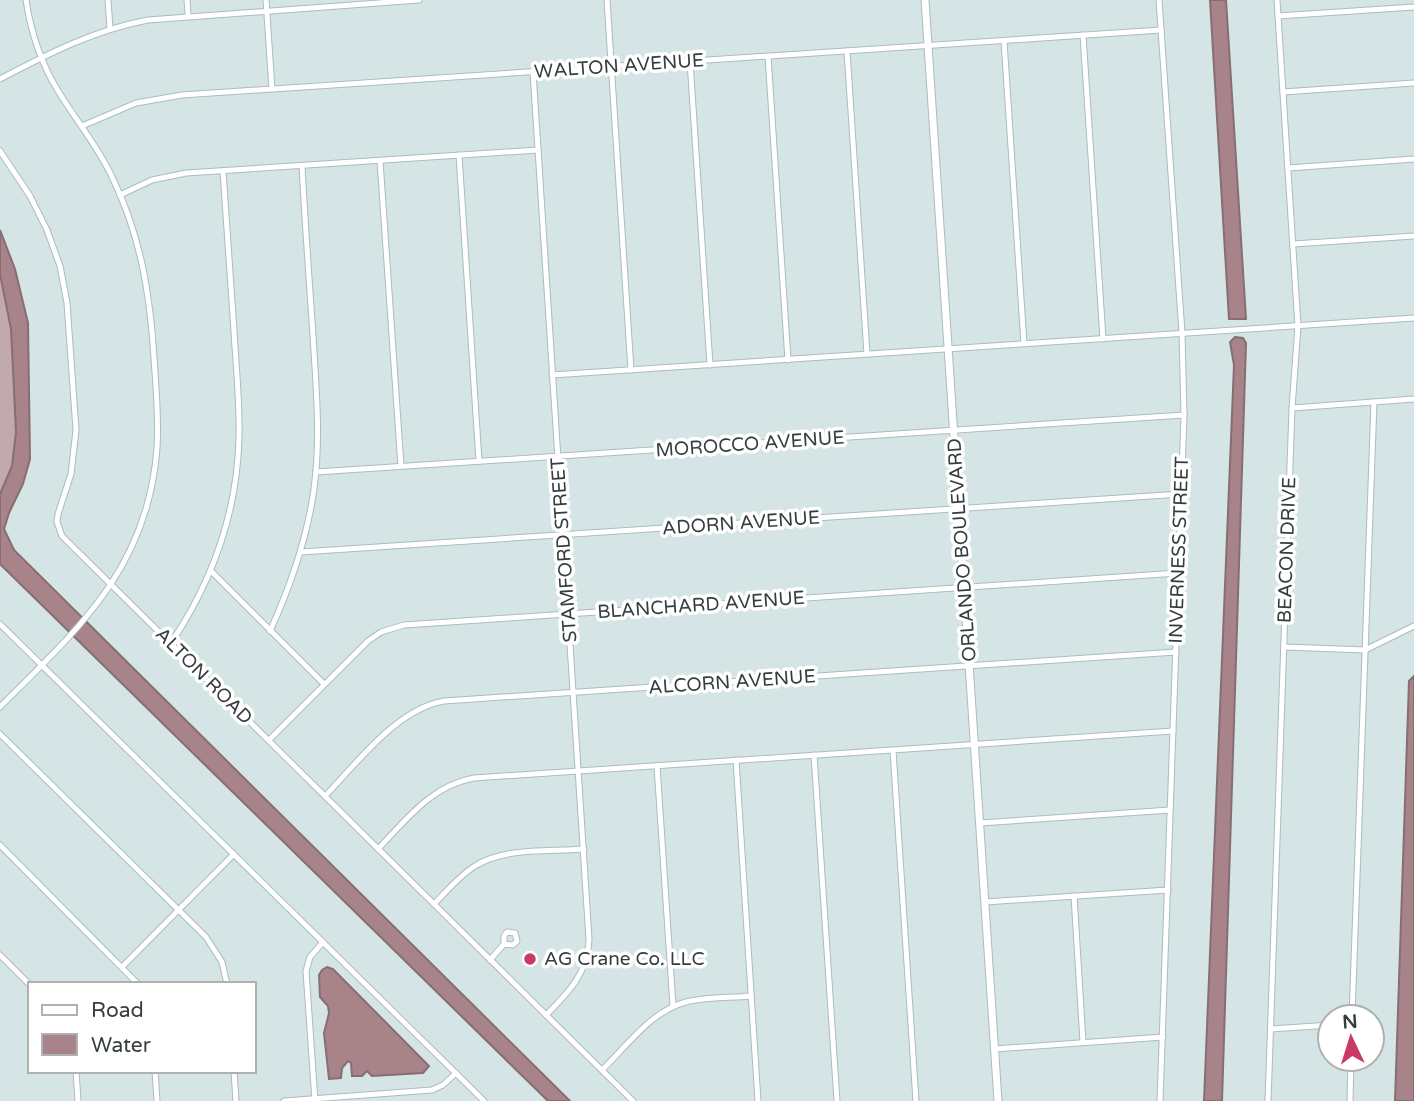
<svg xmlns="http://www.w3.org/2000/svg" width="1414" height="1101" font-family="'Varela Round',sans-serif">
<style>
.green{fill:#c2a9ad}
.water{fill:#a88389;stroke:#866e72;stroke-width:2}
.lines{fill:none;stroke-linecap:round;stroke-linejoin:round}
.street-casing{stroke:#adbcbd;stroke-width:7}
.secondary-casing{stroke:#adbcbd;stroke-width:9}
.street{stroke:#fff;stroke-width:5}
.secondary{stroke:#fff;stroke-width:7}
.poi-dot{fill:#c93a64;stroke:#fff;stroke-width:2.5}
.labels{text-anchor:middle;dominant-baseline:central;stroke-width:7;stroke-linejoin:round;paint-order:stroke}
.street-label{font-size:19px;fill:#363d3d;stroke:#fff}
.poi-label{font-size:19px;fill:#363d3d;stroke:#fff;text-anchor:start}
</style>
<rect width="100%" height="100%" fill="#d5e4e5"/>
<polygon class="green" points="0,274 11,329 16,432 12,466 0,494"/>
<g class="water">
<polygon points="1210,0 1226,0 1246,319 1229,319"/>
<polygon points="0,230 15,269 28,323 30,459 23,484 9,513 4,529 14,550 570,1101 548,1101 0,564 0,494 12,466 16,432 11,329 0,274"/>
<polygon points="1235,337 1243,338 1246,343 1222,1101 1204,1101 1234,365 1230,342"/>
<polygon points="1414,676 1414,1101 1395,1101 1409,681"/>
<polygon points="327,967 333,969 429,1066 423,1073 372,1076 367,1071 362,1076 352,1076 351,1063 348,1061 342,1068 341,1078 329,1079 324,1033 329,1013 328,1006 320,997 319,975 322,970"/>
</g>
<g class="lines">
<defs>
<g id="street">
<polyline points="108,0 110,29"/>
<polyline points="187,0 188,15"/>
<polyline points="266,0 272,89"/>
<polyline points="607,0 631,370"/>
<polyline points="1159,0 1182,333 1184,415 1160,1101"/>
<polyline points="1278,16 1414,7"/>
<polyline points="1083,35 1103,339"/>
<polyline points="1004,41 1024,344"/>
<polyline points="847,51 867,354"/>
<polyline points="768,56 788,360"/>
<polyline points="690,61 710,365"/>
<path d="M533,72l56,867c-1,34 -20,53 -43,76"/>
<path d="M0,79c48,-25 94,-49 148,-59l271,-20"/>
<polyline points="1283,92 1414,83"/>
<polyline points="82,126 136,103 182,95 1161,30"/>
<polyline points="0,151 30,196 47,230 60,266 67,303 76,430 71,474 58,514 57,522 62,536 633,1101"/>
<polyline points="459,155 479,461"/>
<polyline points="380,161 401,466"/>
<polyline points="1288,168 1414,159"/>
<polyline points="120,195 152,180 186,173 538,150"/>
<polyline points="1293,244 1414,236"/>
<polyline points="552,375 1414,318"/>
<polyline points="1292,408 1414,399"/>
<polyline points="316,472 1184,415"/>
<polyline points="301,552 1181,494"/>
<polyline points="211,571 324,684"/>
<polyline points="0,624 484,1101"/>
<path d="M270,631c21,-46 37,-92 44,-142 7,-51 2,-102 -1,-154 -4,-56 -8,-113 -11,-169"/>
<path d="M171,643c41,-61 66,-130 68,-205 1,-35 -3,-71 -5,-107 -4,-53 -7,-107 -11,-160"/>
<polyline points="1284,647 1365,650 1414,626"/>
<path d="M0,707c79,-79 148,-139 157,-259 2,-30 -1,-60 -3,-90 -4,-63 -13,-121 -41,-179 -14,-31 -35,-56 -53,-85 -18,-28 -29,-61 -34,-94"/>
<polyline points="0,734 206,937 222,962 227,984"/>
<polyline points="269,740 368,641 381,632 404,625 1178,573"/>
<polyline points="893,750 916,1101"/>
<polyline points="814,755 837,1101"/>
<polyline points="736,760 758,1101"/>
<polyline points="657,766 673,1006"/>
<path d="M325,796c33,-34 72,-87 119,-95l732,-49"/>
<polyline points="980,823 1170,810"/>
<polyline points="0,845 138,984"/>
<path d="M378,849c28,-29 54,-64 96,-71l699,-47"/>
<polyline points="1074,896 1083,1042"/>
<polyline points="985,902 1168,890"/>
<path d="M434,904c13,-13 25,-28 41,-38 30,-19 74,-14 109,-17"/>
<polyline points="0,955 30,985"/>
<polyline points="490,960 504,944 513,945 517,941 515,933 507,932 504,936 504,944"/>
<polyline points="123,966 234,854"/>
<polyline points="1352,1017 1374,402"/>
<polyline points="1271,1029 1330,1025"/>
<polyline points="994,1049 1163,1037"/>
<path d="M602,1070c25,-24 49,-59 84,-68 20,-5 44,-4 65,-6"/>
<polyline points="76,1071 78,1101"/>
<polyline points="155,1071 157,1101"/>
<polyline points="234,1071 236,1101"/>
<polyline points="284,1101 432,1090 443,1085 456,1073"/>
<polyline points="315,1101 306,971 310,957 323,942"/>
<polyline points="1268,1101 1292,408 1298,326 1277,0"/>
<polyline points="1350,1101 1351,1059"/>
</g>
<polyline id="secondary" points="925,0 998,1101"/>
</defs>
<use href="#street" class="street-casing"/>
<use href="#secondary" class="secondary-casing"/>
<use href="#street" class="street"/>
<use href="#secondary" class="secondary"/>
</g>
<circle class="poi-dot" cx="530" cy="959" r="7"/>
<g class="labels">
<g class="street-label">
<text transform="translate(619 66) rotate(-4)">WALTON AVENUE</text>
<text transform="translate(750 444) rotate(-4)">MOROCCO AVENUE</text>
<text transform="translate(741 523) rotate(-4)">ADORN AVENUE</text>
<text transform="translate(564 550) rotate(-94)">STAMFORD STREET</text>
<text transform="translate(962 550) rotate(-94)">ORLANDO BOULEVARD</text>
<text transform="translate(1179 550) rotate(-88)">INVERNESS STREET</text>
<text transform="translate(1287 550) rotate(-88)">BEACON DRIVE</text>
<text transform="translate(701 605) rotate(-4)">BLANCHARD AVENUE</text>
<text transform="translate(204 676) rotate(45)">ALTON ROAD</text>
<text transform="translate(732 682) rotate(-4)">ALCORN AVENUE</text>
</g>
<g class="poi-label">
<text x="544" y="959">AG Crane Co. LLC</text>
</g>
</g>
<rect x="28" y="982" width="228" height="91" fill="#ffffff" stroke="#afb1b1" stroke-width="2"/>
<rect x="42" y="1005" width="35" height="10" fill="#ffffff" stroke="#afb1b1" stroke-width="2"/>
<text x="91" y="1017" font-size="21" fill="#363d3d">Road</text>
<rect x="42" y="1034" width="35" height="21" fill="#a88389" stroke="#afb1b1" stroke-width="2"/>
<text x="91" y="1052" font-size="21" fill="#363d3d">Water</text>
<g transform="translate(1351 1038) rotate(356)"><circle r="33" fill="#ffffff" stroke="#afb1b1" stroke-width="2"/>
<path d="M0-5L12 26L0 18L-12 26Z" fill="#c93a64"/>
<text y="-10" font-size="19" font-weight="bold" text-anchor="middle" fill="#363d3d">N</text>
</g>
</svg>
